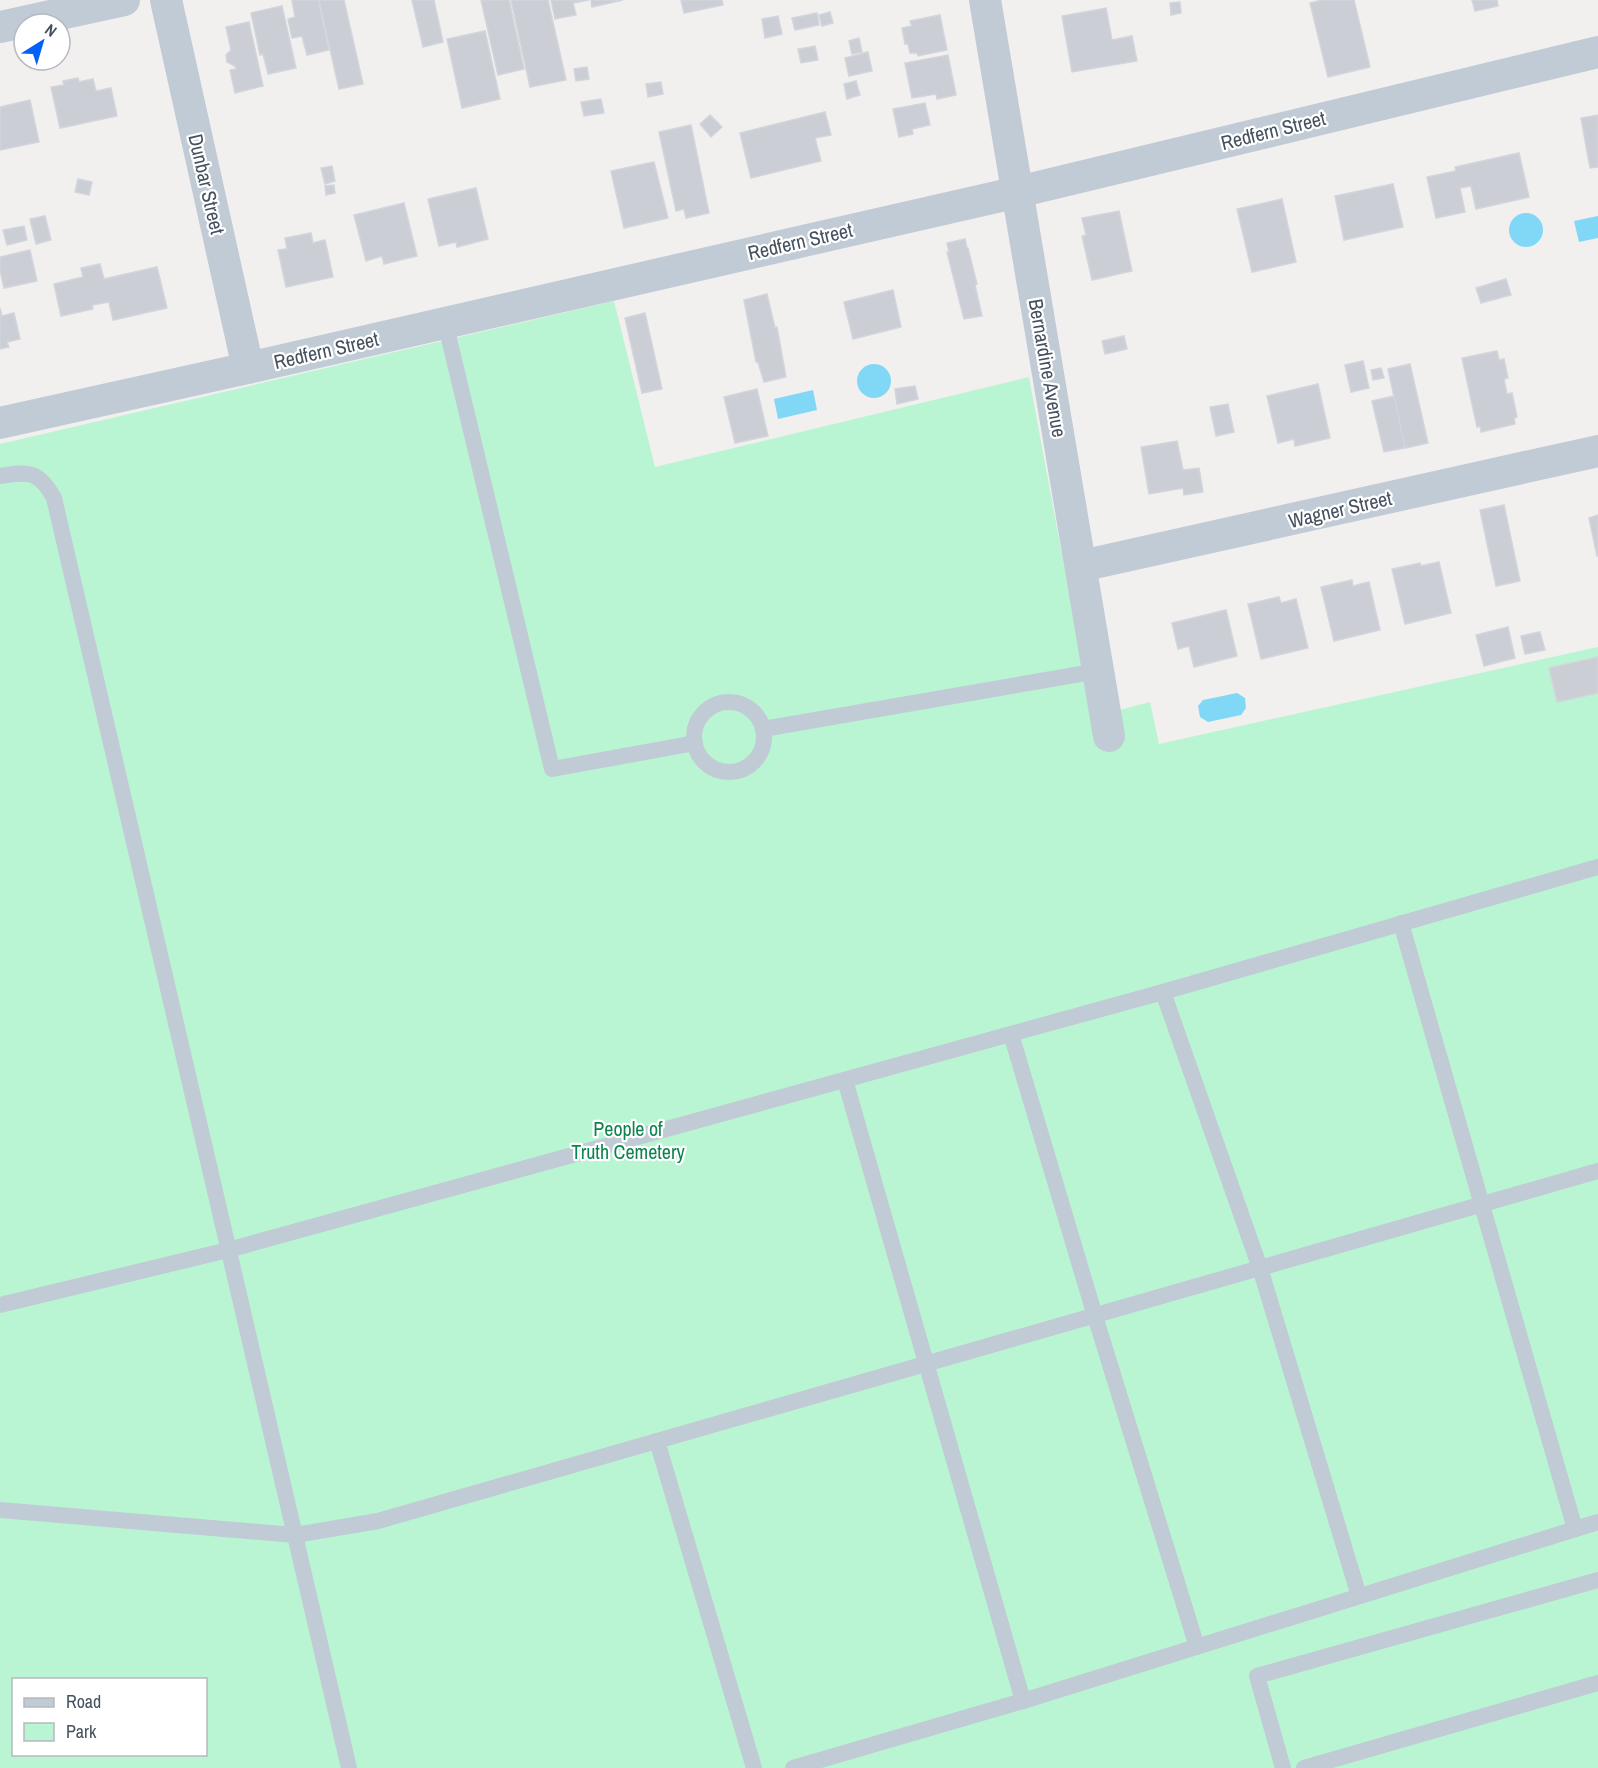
<svg xmlns="http://www.w3.org/2000/svg" width="1598" height="1768" font-family="'Archivo Narrow',sans-serif">
<style>
.green{fill:#b9f4d3;fill-rule:evenodd}
.water{fill:#81d8f6}
.building{fill:#cbced4;stroke:#d2d5dc;stroke-width:1.5}
.lines{fill:none;stroke-linecap:round;stroke-linejoin:round}
.service{stroke:#c1cbd6;stroke-width:16}
.minor{stroke:#c1cbd6;stroke-width:32}
.labels{text-anchor:middle;dominant-baseline:central;stroke-width:4.5;stroke-linejoin:round;paint-order:stroke}
.street-label{font-size:20px;fill:#45515f;stroke:#fff}
.park-label{font-size:20px;fill:#0c844f;stroke:#fff}
</style>
<rect width="100%" height="100%" fill="#f2efef"/>
<path class="green" d="M614,301l41,166 374,-90 63,340 58,-15 9,42 439,-97v1121h-1598v-1324zM14,1680h192v74h-192z"/>
<g class="water">
<circle cx="1526" cy="230" r="17"/>
<polygon points="1598,216 1598,238 1579,242 1574,221"/>
<circle cx="874" cy="381" r="17"/>
<polygon points="813,390 817,410 778,419 774,399"/>
<polygon points="1237,693 1245,698 1246,708 1241,715 1208,722 1200,717 1198,706 1203,700"/>
</g>
<g class="building">
<polygon points="292,0 318,0 329,50 307,55 302,36 292,38 288,19 295,17"/>
<polygon points="319,0 344,0 363,84 339,89"/>
<polygon points="412,0 434,0 443,42 423,47"/>
<polygon points="481,0 509,0 524,69 498,75"/>
<polygon points="511,0 548,0 566,80 530,87"/>
<polygon points="551,0 589,0 573,3 576,15 555,19"/>
<polygon points="591,0 623,0 592,7"/>
<polygon points="681,0 722,0 723,5 684,13"/>
<polygon points="1323,0 1354,0 1370,67 1328,77 1310,3"/>
<polygon points="1472,0 1497,0 1498,6 1475,11"/>
<polygon points="1180,2 1181,13 1171,15 1170,3"/>
<polygon points="282,6 296,68 268,74 263,54 260,55 251,13"/>
<polygon points="1106,8 1112,40 1132,36 1137,61 1072,72 1062,16"/>
<polygon points="830,12 833,23 822,26 819,15"/>
<polygon points="817,13 819,25 795,30 792,18"/>
<polygon points="940,15 947,50 918,56 917,53 910,53 908,44 905,44 902,28 912,26 910,21"/>
<polygon points="778,16 782,34 765,38 762,19"/>
<polygon points="249,22 263,86 235,93 230,70 236,69 235,66 227,62 226,55 231,50 226,27"/>
<polygon points="485,31 500,99 462,108 447,39"/>
<polygon points="859,38 862,52 852,54 849,41"/>
<polygon points="815,46 818,60 801,63 798,49"/>
<polygon points="868,52 872,71 849,76 845,58"/>
<polygon points="948,55 956,95 937,99 936,94 912,98 905,63"/>
<polygon points="587,67 589,79 576,81 574,69"/>
<polygon points="78,78 79,82 93,79 96,91 111,88 117,116 60,128 51,87 64,85 63,81"/>
<polygon points="856,81 860,95 847,99 844,84"/>
<polygon points="661,82 663,94 648,97 646,84"/>
<polygon points="601,99 604,113 584,116 581,102"/>
<polygon points="30,100 39,142 0,150 0,107"/>
<polygon points="925,103 930,125 912,129 913,134 899,137 893,109"/>
<polygon points="825,112 831,135 815,138 821,161 751,178 740,133"/>
<polygon points="710,115 722,127 711,137 700,124"/>
<polygon points="1598,115 1598,167 1590,168 1581,118"/>
<polygon points="691,125 709,213 686,218 684,209 676,211 659,132"/>
<polygon points="1519,153 1529,197 1476,209 1471,186 1460,188 1465,212 1436,218 1427,177 1456,171 1455,167"/>
<polygon points="654,162 668,218 624,228 611,171"/>
<polygon points="332,166 335,181 325,184 321,168"/>
<polygon points="78,179 92,182 89,195 75,192"/>
<polygon points="1393,184 1403,227 1344,240 1335,196"/>
<polygon points="334,185 335,193 326,195 325,186"/>
<polygon points="476,188 488,239 457,247 456,242 439,246 428,199"/>
<polygon points="1282,199 1296,262 1252,272 1237,209"/>
<polygon points="404,203 417,256 384,264 382,256 366,261 354,215"/>
<polygon points="1119,211 1132,271 1092,280 1082,236 1086,235 1082,218"/>
<polygon points="45,216 51,240 36,244 30,219"/>
<polygon points="24,226 27,240 7,245 3,230"/>
<polygon points="311,233 313,243 325,240 333,277 286,287 278,250 287,249 285,238"/>
<polygon points="965,239 967,248 968,248 977,284 975,285 982,316 964,319 947,252 949,252 947,243"/>
<polygon points="30,250 37,281 4,288 0,270 0,257"/>
<polygon points="100,264 104,279 157,267 167,308 113,320 109,302 92,305 93,309 61,316 54,284 83,277 81,268"/>
<polygon points="1506,279 1511,295 1481,303 1476,288"/>
<polygon points="893,290 901,327 853,339 844,302"/>
<polygon points="767,294 775,328 777,327 786,377 764,382 758,362 756,362 744,300"/>
<polygon points="0,308 2,316 14,313 20,339 7,342 9,347 0,349"/>
<polygon points="645,313 662,389 642,393 625,318"/>
<polygon points="1124,336 1127,349 1105,354 1102,341"/>
<polygon points="1497,351 1499,360 1504,359 1508,378 1504,379 1507,394 1512,393 1517,417 1514,418 1515,424 1481,432 1480,426 1477,427 1462,358"/>
<polygon points="1363,361 1369,388 1351,392 1345,365"/>
<polygon points="1410,364 1428,443 1405,448 1388,369"/>
<polygon points="1381,368 1384,378 1373,380 1371,370"/>
<polygon points="1318,384 1330,438 1295,446 1294,439 1278,443 1267,396"/>
<polygon points="915,386 918,399 897,404 895,389"/>
<polygon points="757,389 768,436 735,443 724,397"/>
<polygon points="1394,396 1405,448 1384,452 1372,401"/>
<polygon points="1228,404 1234,432 1216,436 1210,407"/>
<polygon points="1177,441 1183,470 1199,468 1203,492 1184,495 1183,488 1149,494 1141,447"/>
<polygon points="1504,505 1520,581 1496,586 1480,510"/>
<polygon points="1598,515 1598,555 1597,556 1589,518"/>
<polygon points="1439,562 1451,613 1405,624 1392,569 1420,563 1421,566"/>
<polygon points="1352,580 1353,586 1369,582 1380,630 1334,641 1321,587"/>
<polygon points="1279,597 1281,603 1296,599 1308,648 1261,659 1248,604"/>
<polygon points="1226,610 1237,656 1194,667 1189,646 1178,649 1172,623"/>
<polygon points="1508,627 1515,658 1484,666 1476,635"/>
<polygon points="1540,632 1545,650 1525,654 1521,636"/>
<polygon points="1598,657 1598,693 1557,702 1549,668"/>
</g>
<g class="lines">
<g class="service">
<polyline points="445,322 552,769 695,743"/>
<path d="M0,476c29,-5 39,-5 54,22l295,1270"/>
<circle cx="729" cy="737" r="35"/>
<polyline points="763,729 1098,671"/>
<polyline points="1401,923 1575,1529"/>
<polyline points="1163,992 1260,1268 1359,1596"/>
<polyline points="1011,1034 1095,1316 1197,1647"/>
<polyline points="845,1080 1023,1701"/>
<polyline points="0,1305 228,1250 1163,992 1598,867"/>
<polyline points="657,1441 754,1768"/>
<polyline points="0,1510 295,1535 378,1521 1598,1171"/>
<polyline points="793,1768 1023,1701 1598,1522"/>
<polyline points="1283,1768 1257,1676 1598,1580"/>
<polyline points="1304,1768 1598,1683"/>
</g>
<g class="minor">
<polyline points="166,0 248,368"/>
<polyline points="985,0 1109,736"/>
<polyline points="0,27 124,0"/>
<polyline points="0,423 248,368 1018,192 1598,52"/>
<polyline points="1081,566 1598,451"/>
</g>
</g>
<g class="labels">
<g class="street-label">
<text transform="translate(1273 130) rotate(-14)">Redfern Street</text>
<text transform="translate(207 184) rotate(77)">Dunbar Street</text>
<text transform="translate(800 241) rotate(-13)">Redfern Street</text>
<text transform="translate(326 350) rotate(-13)">Redfern Street</text>
<text transform="translate(1048 368) rotate(80)">Bernardine Avenue</text>
<text transform="translate(1340 509) rotate(-13)">Wagner Street</text>
</g>
<g class="park-label">
<text x="628" y="1128">People of<tspan x="628" dy="23">Truth Cemetery</tspan></text>
</g>
</g>
<rect x="12" y="1678" width="195" height="78" fill="#ffffff" stroke="#b5b9bf" stroke-width="1.5"/>
<rect x="24" y="1698" width="30" height="9" fill="#c1cbd6" stroke="#b5b9bf" stroke-width="1.5"/>
<text x="66" y="1708" font-size="18" fill="#45515f">Road</text>
<rect x="24" y="1723" width="30" height="18" fill="#b9f4d3" stroke="#b5b9bf" stroke-width="1.5"/>
<text x="66" y="1738" font-size="18" fill="#45515f">Park</text>
<g transform="translate(42 42) rotate(37)"><circle r="28" fill="#ffffff" stroke="#b5b9bf" stroke-width="1.5"/>
<path d="M0-4.5L10 22L0 15L-10 22Z" fill="#0461f7"/>
<text y="-9" font-size="16" font-weight="bold" text-anchor="middle" fill="#45515f">N</text>
</g>
</svg>
